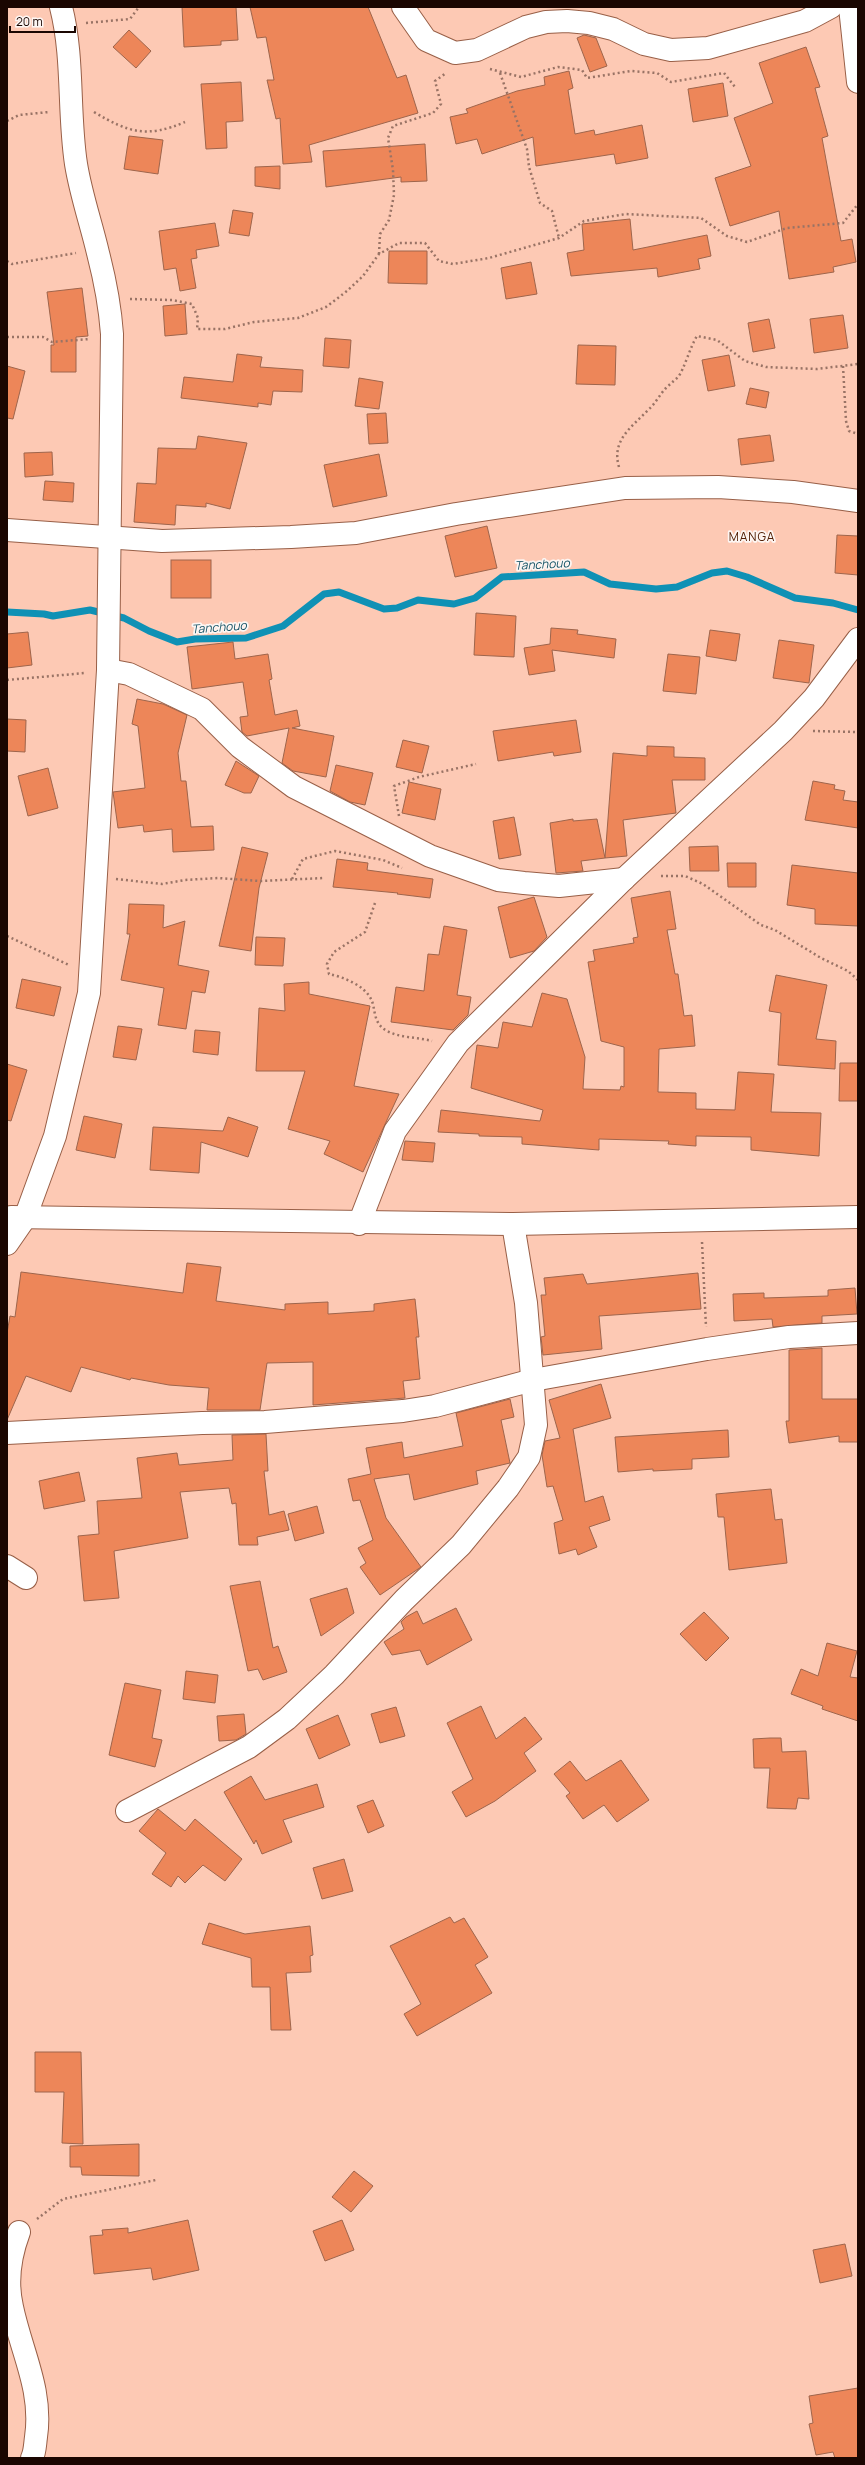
<svg xmlns="http://www.w3.org/2000/svg" width="865" height="2465" font-family="Manrope,sans-serif">
<style>
.lines{fill:none;stroke-linecap:round;stroke-linejoin:round}
.stream{stroke:#0f91b5;stroke-width:7}
.building{fill:#ed8659;stroke:#9e654c}
.street-casing{stroke:#985f47;stroke-width:24}
.secondary-casing{stroke:#985f47;stroke-width:24}
.path{stroke:#997365;stroke-width:2.5;stroke-dasharray:2 3;stroke-linecap:butt}
.street{stroke:#fff;stroke-width:22}
.secondary{stroke:#fff;stroke-width:22}
.labels{text-anchor:middle;dominant-baseline:central;stroke-width:3.5;stroke-linejoin:round;paint-order:stroke}
.neighbourhood-label{font-size:12px;letter-spacing:1px;fill:#532007;stroke:#fdf6f3}
.water-label{font-size:12px;font-style:italic;fill:#165366;stroke:#fdf6f3}
</style>
<rect width="100%" height="100%" fill="#fdc9b4"/>
<g class="lines">
<!-- stream -->
<path class="stream" d="M 7,612 L 44,614 L 53,616 L 90,610 L 124,618 L 149,631 L 177,642 L 195,639 L 246,638 L 283,626 L 324,594 L 339,592 L 384,609 L 397,608 L 418,600 L 454,604 L 475,598 L 502,577 L 584,572 L 610,584 L 656,589 L 677,587 L 712,573 L 727,571 L 747,577 L 795,598 L 833,603 L 858,610"/>
</g>
<!-- building -->
<g class="building">
<path d="M 182,7 L 236,7 L 238,40 L 221,41 L 221,45 L 184,47 Z"/>
<path d="M 250,7 L 368,7 L 397,78 L 406,75 L 418,113 L 309,145 L 312,162 L 283,164 L 280,118 L 276,119 L 267,80 L 274,80 L 266,37 L 257,38 Z"/>
<path d="M 129,30 L 151,51 L 136,68 L 113,47 Z"/>
<path d="M 584,35 L 596,38 L 607,66 L 590,72 L 577,38 Z"/>
<path d="M 806,47 L 820,87 L 815,88 L 828,136 L 822,138 L 841,241 L 852,239 L 856,262 L 833,267 L 834,272 L 789,279 L 779,211 L 730,226 L 715,178 L 751,166 L 734,118 L 773,103 L 759,63 Z"/>
<path d="M 569,71 L 573,88 L 568,90 L 575,134 L 594,130 L 595,135 L 642,125 L 648,158 L 616,164 L 614,154 L 536,166 L 533,137 L 482,154 L 477,139 L 456,144 L 450,117 L 468,113 L 466,109 L 517,91 L 545,85 L 544,77 Z"/>
<path d="M 241,82 L 243,121 L 226,122 L 227,148 L 206,149 L 201,84 Z"/>
<path d="M 723,83 L 728,116 L 693,122 L 688,89 Z"/>
<path d="M 129,136 L 163,140 L 158,174 L 124,169 Z"/>
<path d="M 425,144 L 427,181 L 401,182 L 401,177 L 326,187 L 323,151 Z"/>
<path d="M 280,166 L 280,189 L 255,186 L 255,167 Z"/>
<path d="M 233,210 L 253,213 L 249,236 L 229,233 Z"/>
<path d="M 630,219 L 633,250 L 707,235 L 711,256 L 698,259 L 700,269 L 658,277 L 657,268 L 571,276 L 567,253 L 584,250 L 582,224 Z"/>
<path d="M 215,223 L 219,246 L 196,250 L 197,258 L 191,259 L 196,288 L 180,291 L 176,268 L 164,270 L 159,231 Z"/>
<path d="M 389,251 L 427,251 L 427,284 L 388,283 Z"/>
<path d="M 531,262 L 537,294 L 506,299 L 501,268 Z"/>
<path d="M 82,288 L 88,336 L 76,337 L 76,372 L 51,372 L 51,345 L 54,345 L 47,292 Z"/>
<path d="M 185,304 L 187,334 L 165,336 L 163,306 Z"/>
<path d="M 843,315 L 848,348 L 814,353 L 810,319 Z"/>
<path d="M 769,319 L 775,348 L 753,352 L 748,323 Z"/>
<path d="M 325,338 L 351,340 L 349,368 L 323,366 Z"/>
<path d="M 578,345 L 616,346 L 615,385 L 576,384 Z"/>
<path d="M 237,354 L 262,357 L 260,367 L 303,370 L 302,392 L 273,391 L 271,405 L 258,403 L 258,407 L 181,398 L 184,377 L 233,382 Z"/>
<path d="M 729,355 L 735,386 L 708,391 L 702,360 Z"/>
<path d="M 7,366 L 25,371 L 13,419 L 7,418 Z"/>
<path d="M 359,378 L 383,382 L 379,409 L 355,406 Z"/>
<path d="M 750,388 L 769,392 L 766,408 L 746,404 Z"/>
<path d="M 386,413 L 388,443 L 369,444 L 367,414 Z"/>
<path d="M 770,435 L 774,461 L 741,465 L 738,439 Z"/>
<path d="M 198,436 L 247,443 L 230,509 L 206,503 L 206,507 L 176,505 L 175,525 L 134,522 L 137,483 L 156,484 L 158,448 L 196,449 Z"/>
<path d="M 52,452 L 53,475 L 25,477 L 24,453 Z"/>
<path d="M 379,454 L 387,496 L 333,507 L 324,465 Z"/>
<path d="M 45,481 L 74,483 L 73,502 L 43,500 Z"/>
<path d="M 487,526 L 497,568 L 455,577 L 445,536 Z"/>
<path d="M 837,535 L 858,536 L 858,575 L 835,573 Z"/>
<rect x="171" y="560" width="40" height="38"/>
<path d="M 476,613 L 516,616 L 514,657 L 474,655 Z"/>
<path d="M 551,628 L 578,630 L 577,634 L 616,639 L 614,658 L 552,650 L 555,671 L 529,675 L 524,648 L 550,644 Z"/>
<path d="M 710,630 L 740,634 L 736,661 L 706,656 Z"/>
<path d="M 28,632 L 32,665 L 7,668 L 7,634 Z"/>
<path d="M 779,640 L 814,645 L 809,683 L 773,678 Z"/>
<path d="M 233,642 L 235,659 L 268,654 L 272,679 L 269,680 L 275,715 L 297,710 L 300,726 L 292,728 L 334,736 L 326,777 L 293,771 L 282,763 L 289,728 L 247,736 L 242,732 L 240,717 L 248,716 L 243,682 L 192,689 L 187,647 Z"/>
<path d="M 668,654 L 700,657 L 696,694 L 663,691 Z"/>
<path d="M 137,699 L 163,704 L 187,715 L 178,753 L 181,781 L 186,781 L 191,827 L 213,826 L 214,850 L 173,852 L 172,829 L 144,832 L 143,825 L 118,828 L 113,792 L 145,788 L 138,726 L 132,724 Z"/>
<path d="M 7,719 L 26,720 L 25,752 L 7,751 Z"/>
<path d="M 576,720 L 581,752 L 554,756 L 553,752 L 498,761 L 493,731 Z"/>
<path d="M 403,740 L 429,746 L 422,773 L 396,767 Z"/>
<path d="M 647,746 L 674,747 L 674,757 L 705,758 L 705,780 L 672,780 L 676,813 L 623,820 L 627,856 L 605,858 L 613,753 L 647,756 Z"/>
<path d="M 236,761 L 259,776 L 251,793 L 244,793 L 225,785 Z"/>
<path d="M 336,765 L 373,773 L 365,805 L 350,802 L 330,791 Z"/>
<path d="M 48,768 L 58,808 L 28,816 L 18,776 Z"/>
<path d="M 813,781 L 835,785 L 834,789 L 845,791 L 843,800 L 858,802 L 858,828 L 805,820 Z"/>
<path d="M 409,782 L 441,789 L 435,820 L 402,813 Z"/>
<path d="M 514,817 L 521,855 L 499,859 L 493,821 Z"/>
<path d="M 573,819 L 573,821 L 597,819 L 605,858 L 581,861 L 583,871 L 556,873 L 550,823 Z"/>
<path d="M 718,846 L 719,871 L 690,871 L 689,847 Z"/>
<path d="M 242,847 L 268,853 L 259,888 L 251,951 L 219,946 Z"/>
<path d="M 337,859 L 368,863 L 367,870 L 433,879 L 430,898 L 397,894 L 398,893 L 333,887 Z"/>
<path d="M 727,863 L 756,863 L 756,887 L 728,887 Z"/>
<path d="M 792,865 L 858,873 L 858,926 L 815,924 L 815,909 L 787,905 Z"/>
<path d="M 670,891 L 676,929 L 667,930 L 675,974 L 678,974 L 684,1016 L 692,1015 L 695,1046 L 659,1049 L 658,1092 L 696,1093 L 696,1109 L 735,1110 L 738,1072 L 774,1074 L 771,1112 L 821,1113 L 819,1156 L 751,1150 L 751,1137 L 696,1136 L 696,1146 L 668,1144 L 669,1141 L 599,1139 L 599,1150 L 522,1144 L 522,1137 L 479,1136 L 479,1134 L 438,1132 L 441,1110 L 540,1121 L 543,1110 L 471,1088 L 477,1045 L 498,1048 L 503,1022 L 532,1027 L 542,993 L 567,999 L 585,1057 L 583,1089 L 620,1090 L 621,1086 L 624,1087 L 624,1047 L 601,1041 L 588,962 L 595,961 L 593,950 L 634,943 L 633,938 L 638,937 L 631,898 Z"/>
<path d="M 534,897 L 547,937 L 534,951 L 510,958 L 498,907 Z"/>
<path d="M 129,904 L 164,905 L 163,928 L 185,921 L 178,965 L 209,971 L 205,993 L 192,991 L 186,1029 L 158,1025 L 164,988 L 121,980 L 130,934 L 127,934 Z"/>
<path d="M 444,926 L 467,930 L 457,995 L 471,997 L 468,1015 L 453,1030 L 391,1022 L 396,987 L 424,991 L 428,954 L 439,955 Z"/>
<path d="M 256,937 L 285,938 L 283,966 L 255,965 Z"/>
<path d="M 776,975 L 827,985 L 816,1039 L 836,1041 L 835,1069 L 778,1065 L 781,1013 L 769,1011 Z"/>
<path d="M 22,979 L 61,987 L 54,1016 L 16,1008 Z"/>
<path d="M 309,982 L 309,994 L 370,1006 L 354,1086 L 399,1094 L 363,1172 L 324,1154 L 330,1141 L 288,1129 L 305,1071 L 256,1071 L 259,1008 L 285,1011 L 284,984 Z"/>
<path d="M 118,1026 L 142,1029 L 136,1060 L 113,1057 Z"/>
<path d="M 195,1030 L 220,1032 L 218,1055 L 193,1052 Z"/>
<path d="M 840,1063 L 858,1063 L 858,1101 L 839,1101 Z"/>
<path d="M 7,1064 L 27,1070 L 11,1121 L 7,1120 Z"/>
<path d="M 84,1116 L 122,1124 L 115,1158 L 76,1150 Z"/>
<path d="M 228,1117 L 258,1127 L 248,1157 L 201,1142 L 199,1173 L 150,1170 L 153,1127 L 223,1131 Z"/>
<path d="M 405,1141 L 435,1143 L 433,1162 L 402,1160 Z"/>
<path d="M 187,1263 L 221,1267 L 216,1301 L 285,1310 L 285,1304 L 328,1302 L 328,1314 L 374,1311 L 374,1304 L 415,1299 L 419,1337 L 416,1337 L 420,1379 L 403,1381 L 405,1398 L 313,1405 L 313,1362 L 267,1363 L 260,1410 L 207,1410 L 209,1388 L 169,1385 L 131,1378 L 130,1380 L 81,1367 L 71,1392 L 26,1376 L 7,1420 L 7,1333 L 10,1316 L 15,1317 L 21,1272 L 183,1293 Z"/>
<path d="M 698,1273 L 701,1309 L 599,1316 L 602,1349 L 543,1355 L 541,1337 L 545,1336 L 541,1295 L 546,1295 L 544,1278 L 583,1274 L 587,1284 Z"/>
<path d="M 855,1288 L 857,1314 L 822,1316 L 822,1323 L 773,1327 L 772,1319 L 734,1321 L 733,1294 L 764,1293 L 764,1298 L 828,1296 L 828,1290 Z"/>
<path d="M 822,1348 L 822,1399 L 858,1399 L 858,1442 L 839,1442 L 839,1436 L 789,1443 L 786,1421 L 789,1421 L 789,1350 Z"/>
<path d="M 601,1384 L 611,1418 L 573,1429 L 585,1502 L 603,1496 L 610,1520 L 589,1527 L 597,1547 L 578,1555 L 576,1549 L 559,1554 L 554,1523 L 563,1520 L 553,1486 L 547,1487 L 542,1455 L 545,1441 L 560,1438 L 549,1400 Z"/>
<path d="M 510,1399 L 514,1417 L 501,1420 L 510,1463 L 476,1471 L 478,1484 L 414,1500 L 409,1474 L 374,1479 L 386,1518 L 421,1567 L 380,1595 L 360,1567 L 366,1563 L 358,1548 L 373,1540 L 360,1500 L 353,1501 L 348,1479 L 371,1474 L 366,1448 L 402,1442 L 404,1458 L 463,1446 L 456,1413 Z"/>
<path d="M 728,1430 L 729,1457 L 692,1459 L 692,1469 L 653,1471 L 653,1469 L 618,1472 L 615,1437 Z"/>
<path d="M 266,1434 L 268,1471 L 264,1471 L 269,1515 L 284,1511 L 289,1530 L 257,1537 L 258,1545 L 239,1545 L 236,1503 L 232,1504 L 229,1488 L 180,1492 L 188,1538 L 114,1551 L 119,1598 L 84,1601 L 78,1536 L 99,1534 L 97,1501 L 142,1498 L 137,1458 L 177,1453 L 179,1465 L 233,1460 L 232,1435 Z"/>
<path d="M 79,1472 L 85,1501 L 44,1509 L 39,1481 Z"/>
<path d="M 771,1489 L 775,1520 L 782,1519 L 787,1563 L 729,1570 L 724,1517 L 718,1517 L 716,1494 Z"/>
<path d="M 317,1506 L 324,1533 L 295,1541 L 288,1514 Z"/>
<path d="M 260,1581 L 273,1648 L 278,1646 L 287,1672 L 263,1680 L 258,1669 L 248,1671 L 230,1586 Z"/>
<path d="M 347,1588 L 354,1613 L 321,1636 L 310,1599 Z"/>
<path d="M 456,1608 L 472,1640 L 427,1665 L 420,1650 L 392,1655 L 384,1642 L 404,1629 L 401,1622 L 406,1617 L 417,1611 L 423,1624 Z"/>
<path d="M 704,1612 L 729,1638 L 706,1661 L 680,1634 Z"/>
<path d="M 827,1643 L 857,1651 L 850,1677 L 858,1678 L 858,1721 L 822,1709 L 823,1706 L 791,1694 L 801,1669 L 818,1676 Z"/>
<path d="M 186,1671 L 218,1675 L 215,1703 L 183,1699 Z"/>
<path d="M 125,1683 L 161,1690 L 152,1738 L 162,1740 L 155,1767 L 109,1755 Z"/>
<path d="M 481,1706 L 496,1739 L 525,1717 L 542,1739 L 524,1753 L 536,1771 L 495,1801 L 466,1817 L 452,1792 L 473,1779 L 447,1723 Z"/>
<path d="M 396,1707 L 405,1736 L 380,1743 L 371,1714 Z"/>
<path d="M 244,1714 L 246,1734 L 236,1740 L 219,1741 L 217,1716 Z"/>
<path d="M 338,1715 L 350,1745 L 319,1759 L 306,1729 Z"/>
<path d="M 770,1738 L 781,1738 L 782,1752 L 806,1751 L 809,1799 L 798,1798 L 796,1809 L 767,1808 L 770,1768 L 754,1768 L 753,1739 Z"/>
<path d="M 621,1760 L 649,1800 L 617,1822 L 604,1805 L 583,1819 L 566,1796 L 570,1793 L 554,1774 L 570,1761 L 586,1781 Z"/>
<path d="M 251,1776 L 265,1800 L 317,1784 L 324,1807 L 283,1820 L 292,1842 L 262,1854 L 256,1840 L 254,1844 L 224,1792 Z"/>
<path d="M 373,1800 L 384,1826 L 368,1833 L 357,1806 Z"/>
<path d="M 158,1809 L 185,1831 L 195,1819 L 242,1859 L 225,1881 L 203,1865 L 185,1883 L 178,1876 L 171,1887 L 152,1874 L 166,1853 L 139,1831 Z"/>
<path d="M 344,1859 L 353,1891 L 322,1899 L 313,1868 Z"/>
<path d="M 450,1917 L 454,1923 L 464,1918 L 488,1957 L 475,1965 L 492,1993 L 417,2036 L 404,2014 L 421,2004 L 390,1946 Z"/>
<path d="M 209,1923 L 245,1934 L 310,1926 L 313,1955 L 310,1956 L 311,1972 L 286,1973 L 291,2030 L 271,2030 L 270,1987 L 252,1987 L 251,1958 L 202,1944 Z"/>
<path d="M 35,2052 L 81,2052 L 83,2144 L 62,2143 L 64,2092 L 35,2092 Z"/>
<path d="M 139,2144 L 139,2176 L 82,2175 L 81,2167 L 70,2167 L 70,2146 Z"/>
<path d="M 354,2171 L 373,2186 L 351,2212 L 332,2197 Z"/>
<path d="M 188,2220 L 199,2270 L 153,2280 L 151,2268 L 94,2274 L 90,2236 L 103,2235 L 102,2230 L 128,2228 L 128,2233 Z"/>
<path d="M 342,2220 L 354,2250 L 325,2261 L 313,2231 Z"/>
<path d="M 845,2244 L 852,2276 L 820,2283 L 813,2250 Z"/>
<path d="M 858,2388 L 858,2458 L 835,2458 L 833,2452 L 816,2455 L 809,2424 L 813,2423 L 809,2396 Z"/>
</g>
<g class="lines">
<!-- street casing -->
<g class="street-casing">
<g id="street">
<path d="M 403,7 L 426,40 L 455,53 L 477,50 L 526,27 L 546,22 L 567,21 L 589,23 L 613,29 L 644,44 L 671,50 L 708,48 L 805,21 L 831,7"/>
<path d="M 850,7 L 858,82"/>
<path d="M 7,530 L 162,541 L 291,537 L 356,533 L 456,514 L 625,488 L 718,487 L 793,492 L 858,501"/>
<path d="M 108,670 L 129,674 L 202,709 L 240,747 L 294,787 L 430,856 L 498,880 L 524,883 L 559,886 L 624,879"/>
<path d="M 359,1224 L 395,1131 L 458,1043 L 624,879 L 783,731 L 814,698 L 858,639"/>
<path d="M 7,1433 L 202,1423 L 265,1422 L 403,1411 L 435,1406 L 533,1380 L 707,1349 L 789,1337 L 858,1333"/>
<path d="M 7,1566 L 26,1578"/>
<path d="M 127,1811 L 249,1747 L 287,1719 L 334,1675 L 404,1600 L 461,1545 L 508,1488 L 529,1457 L 536,1425 L 526,1303 L 513,1224"/>
<path d="M 19,2232 C 10,2256 6,2281 12,2307 C 21,2351 43,2390 36,2437 C 35,2444 35,2452 32,2458"/>
</g>
</g>
<!-- secondary casing -->
<g class="secondary-casing">
<g id="secondary">
<path d="M 11,1217 L 513,1224 L 858,1217"/>
<path d="M 7,1244 L 25,1218 L 55,1136 L 89,993 L 108,670 L 112,334 C 110,306 105,280 98,253 C 91,223 81,195 76,164 C 68,112 74,58 61,7"/>
</g>
</g>
<!-- path -->
<g class="path">
<path d="M 86,23 L 130,19 L 139,7"/>
<path d="M 490,69 L 521,77 L 558,67 L 582,70 L 587,78 L 631,71 L 657,73 L 671,82 L 724,73 L 735,87"/>
<path d="M 500,73 L 527,149 L 529,167 L 540,203 L 552,211 L 559,238"/>
<path d="M 94,112 C 129,133 147,138 185,122"/>
<path d="M 7,121 L 19,115 L 49,112"/>
<path d="M 379,254 L 380,234 L 389,220 L 394,195 L 393,170 L 388,138 L 393,126 L 433,113 L 441,104 L 435,81 L 446,73"/>
<path d="M 7,261 L 12,264 L 76,253"/>
<path d="M 130,299 L 172,300 L 192,304 L 198,318 L 197,329 L 225,329 L 254,322 L 298,318 L 326,307 L 347,291 L 363,276 L 379,254 L 399,243 L 425,243 L 439,261 L 453,264 L 489,258 L 559,238 L 584,221 L 626,214 L 701,218 L 727,236 L 747,242 L 787,228 L 843,223 L 858,204"/>
<path d="M 7,337 L 43,337 L 52,342 L 90,339"/>
<path d="M 843,366 L 846,421 L 849,431 L 858,434"/>
<path d="M 619,467 C 611,440 632,427 649,409 C 656,403 660,394 666,388 C 670,384 674,381 678,377 C 684,370 690,347 697,336 L 717,340 L 745,361 L 766,367 L 817,369 L 858,364"/>
<path d="M 7,680 L 85,673"/>
<path d="M 813,731 L 858,732"/>
<path d="M 399,816 L 394,786 L 419,777 L 476,764"/>
<path d="M 661,876 L 685,876 L 703,884 L 761,925 L 775,930 L 821,958 L 848,971 L 858,980"/>
<path d="M 116,879 L 162,884 L 185,880 L 218,878 L 260,881 L 324,878"/>
<path d="M 292,879 L 303,859 L 335,851 L 383,860 L 402,868"/>
<path d="M 375,903 L 365,932 L 334,952 L 327,964 L 329,974 C 343,977 364,985 371,999 C 376,1008 372,1023 387,1031 C 400,1038 417,1037 432,1041"/>
<path d="M 7,936 L 69,965"/>
<path d="M 702,1242 L 706,1327"/>
<path d="M 37,2219 L 63,2199 L 156,2180"/>
</g>
<!-- street -->
<use href="#street" class="street"/>
<!-- secondary -->
<use href="#secondary" class="secondary"/>
</g>
<g class="labels">
<!-- neighbourhood labels -->
<g class="neighbourhood-label">
<text x="752" y="536">MANGA</text>
</g>
<!-- water labels -->
<g class="water-label">
<text transform="translate(542 564) rotate(-3)">Tanchouo</text>
<text transform="translate(219 627) rotate(-4)">Tanchouo</text>
</g>
</g>
<!-- border -->
<rect width="865" height="2465" fill="none" stroke="#1a0601" stroke-width="16"/>
<!-- scale -->
<path d="M10 26v6h65v-6" fill="none" stroke="#1a0601" stroke-width="2"/>
<text x="16" y="26" font-size="12" fill="#1a0601" stroke="#fdf6f3" stroke-width="3" paint-order="stroke">20 m</text>
</svg>
